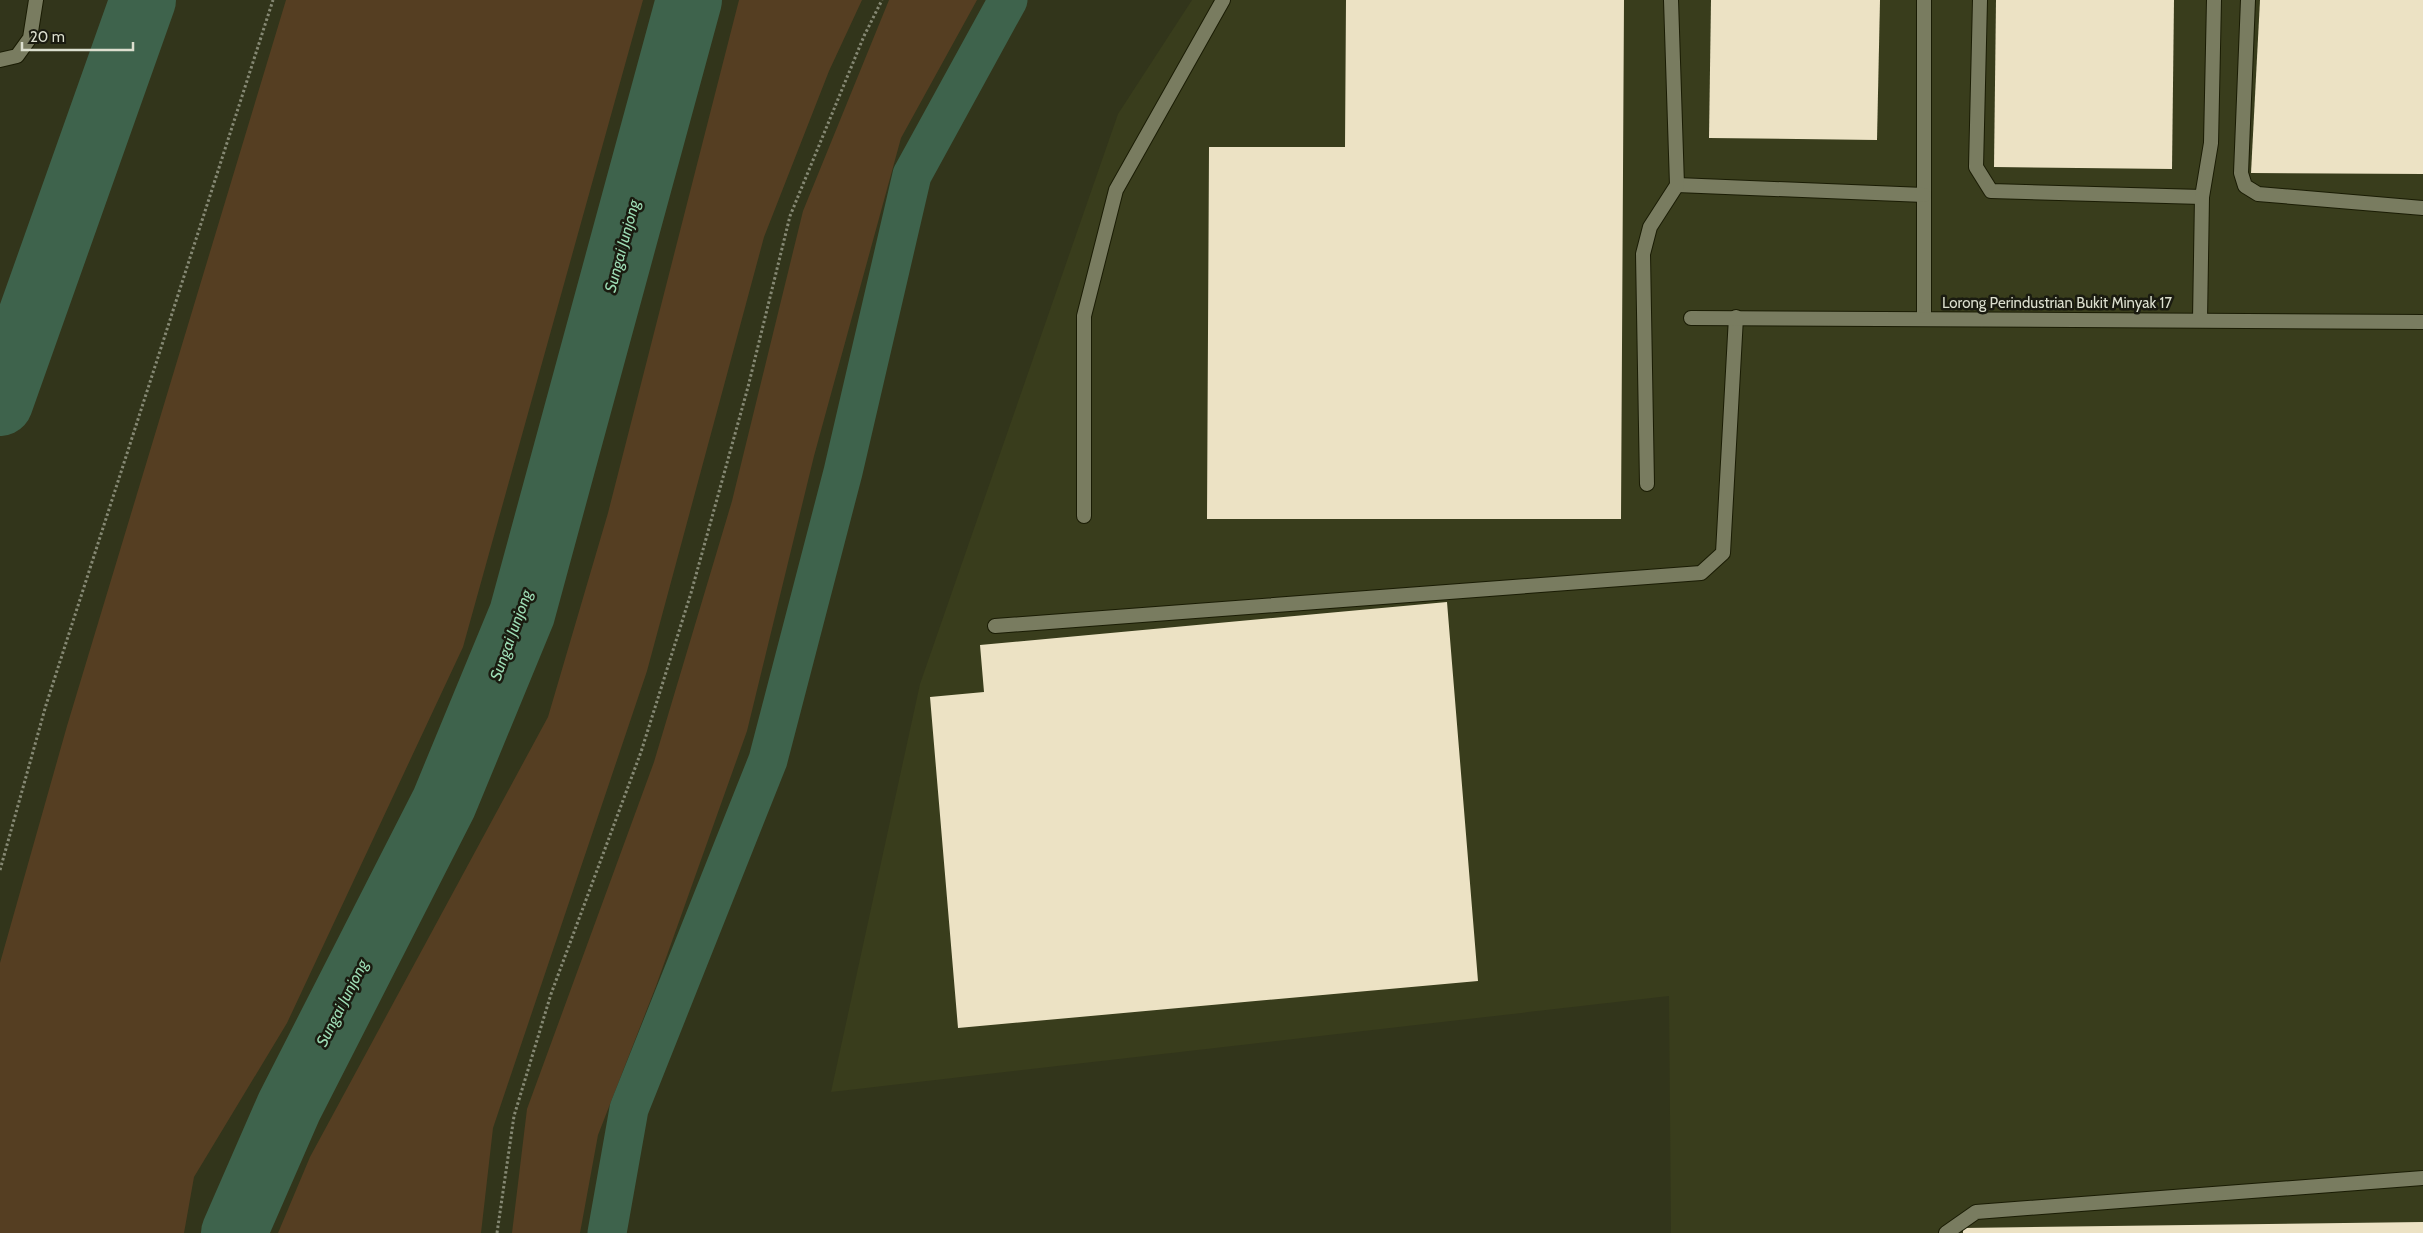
<svg xmlns="http://www.w3.org/2000/svg" width="2423" height="1233" font-family="Cabin,sans-serif">
<style>
.built{fill:#393d1c}
.green{fill:#553e22}
.lines{fill:none;stroke-linecap:round;stroke-linejoin:round}
.canal{stroke:#3e634c;stroke-width:39}
.river{stroke:#3e634c;stroke-width:66}
.building{fill:#ece2c4}
.service-casing{stroke:#1a1c04;stroke-width:16}
.minor-casing{stroke:#1a1c04;stroke-width:16}
.path{stroke:#868974;stroke-width:3;stroke-dasharray:2.5 2.5;stroke-linecap:butt}
.service{stroke:#797c60;stroke-width:14}
.minor{stroke:#797c60;stroke-width:14}
.labels{text-anchor:middle;dominant-baseline:central;stroke-width:5;stroke-linejoin:round;paint-order:stroke}
.street-label{font-size:15px;fill:#dcdfcf;stroke:#1a1b10}
.water-label{font-size:16px;font-style:italic;fill:#9dddb5;stroke:#1a1b10}
</style>
<rect width="100%" height="100%" fill="#32351b"/>
<!-- built -->
<path class="built" d="M 1192,0 L 2423,0 L 2423,1233 L 1671,1233 L 1669,996 L 831,1092 L 920,684 L 1118,114 Z"/>
<!-- green -->
<g class="green">
<path d="M 286,0 L 643,0 L 463,647 L 287,1023 L 194,1177 L 184,1233 L 0,1233 L 0,963 L 67,726 Z"/>
<path d="M 739,0 L 862,0 L 829,71 L 764,237 L 647,671 L 493,1128 L 481,1233 L 278,1233 L 310,1157 L 548,717 L 608,513 Z"/>
<path d="M 889,0 L 977,0 L 901,138 L 814,456 L 747,731 L 656,986 L 598,1135 L 580,1233 L 512,1233 L 527,1109 L 654,762 L 732,501 L 803,211 Z"/>
</g>
<g class="lines">
<!-- canal -->
<path class="canal" d="M 607,1233 L 629,1109 L 768,760 L 843,472 L 912,175 L 1008,0"/>
<!-- river -->
<g class="river">
<path d="M 0,403 L 143,0"/>
<path d="M 234,1233 L 289,1107 L 444,803 L 522,614 L 689,0"/>
</g>
</g>
<!-- building -->
<g class="building">
<path d="M 1346,0 L 1624,0 L 1621,519 L 1207,519 L 1209,147 L 1345,147 Z"/>
<path d="M 1711,0 L 1880,0 L 1877,140 L 1709,138 Z"/>
<path d="M 1996,0 L 2174,0 L 2172,169 L 1994,167 Z"/>
<path d="M 2260,0 L 2423,0 L 2423,174 L 2251,173 Z"/>
<path d="M 1447,602 L 1478,981 L 958,1028 L 930,697 L 984,692 L 980,645 Z"/>
<path d="M 2423,1222 L 2423,1233 L 1963,1233 L 1963,1228 Z"/>
</g>
<g class="lines">
<!-- service casing -->
<g class="service-casing">
<g id="service">
<path d="M 1924,0 L 1924,319"/>
<path d="M 1980,0 L 1976,167 L 1991,191 L 2202,197"/>
<path d="M 2248,0 L 2241,173 L 2245,186 L 2258,194 L 2423,208"/>
<path d="M 0,60 L 17,56 L 30,38 L 36,0"/>
<path d="M 1677,185 L 1924,195"/>
<path d="M 2200,320 L 2202,197 L 2211,143 L 2214,0"/>
<path d="M 1647,484 L 1643,254 L 1650,227 L 1677,185 L 1671,0"/>
<path d="M 1084,516 L 1084,316 L 1116,190 L 1223,0"/>
<path d="M 995,626 L 1701,573 L 1723,553 L 1736,317"/>
<path d="M 1946,1233 L 1976,1212 L 2423,1178"/>
</g>
</g>
<!-- minor casing -->
<g class="minor-casing">
<path id="minor" d="M 1691,318 L 2423,322"/>
</g>
<!-- path -->
<g class="path">
<path d="M 0,870 L 46,705 L 273,0"/>
<path d="M 497,1233 L 514,1116 L 551,994 L 641,752 L 691,593 L 748,387 L 790,216 L 864,36 L 882,0"/>
</g>
<!-- service -->
<use href="#service" class="service"/>
<!-- minor -->
<use href="#minor" class="minor"/>
</g>
<g class="labels">
<!-- street labels -->
<g class="street-label">
<text x="2057" y="303">Lorong Perindustrian Bukit Minyak 17</text>
</g>
<!-- water labels -->
<g class="water-label">
<text transform="translate(622 246) rotate(-75)">Sungai Junjong</text>
<text transform="translate(511 635) rotate(-70)">Sungai Junjong</text>
<text transform="translate(342 1003) rotate(-63)">Sungai Junjong</text>
</g>
</g>
<!-- scale -->
<path d="M22 42v8h111v-8" fill="none" stroke="#dcdfcf" stroke-width="2.5"/>
<text x="30" y="42" font-size="15" fill="#dcdfcf" stroke="#1a1b10" stroke-width="4" paint-order="stroke">20 m</text>
</svg>
